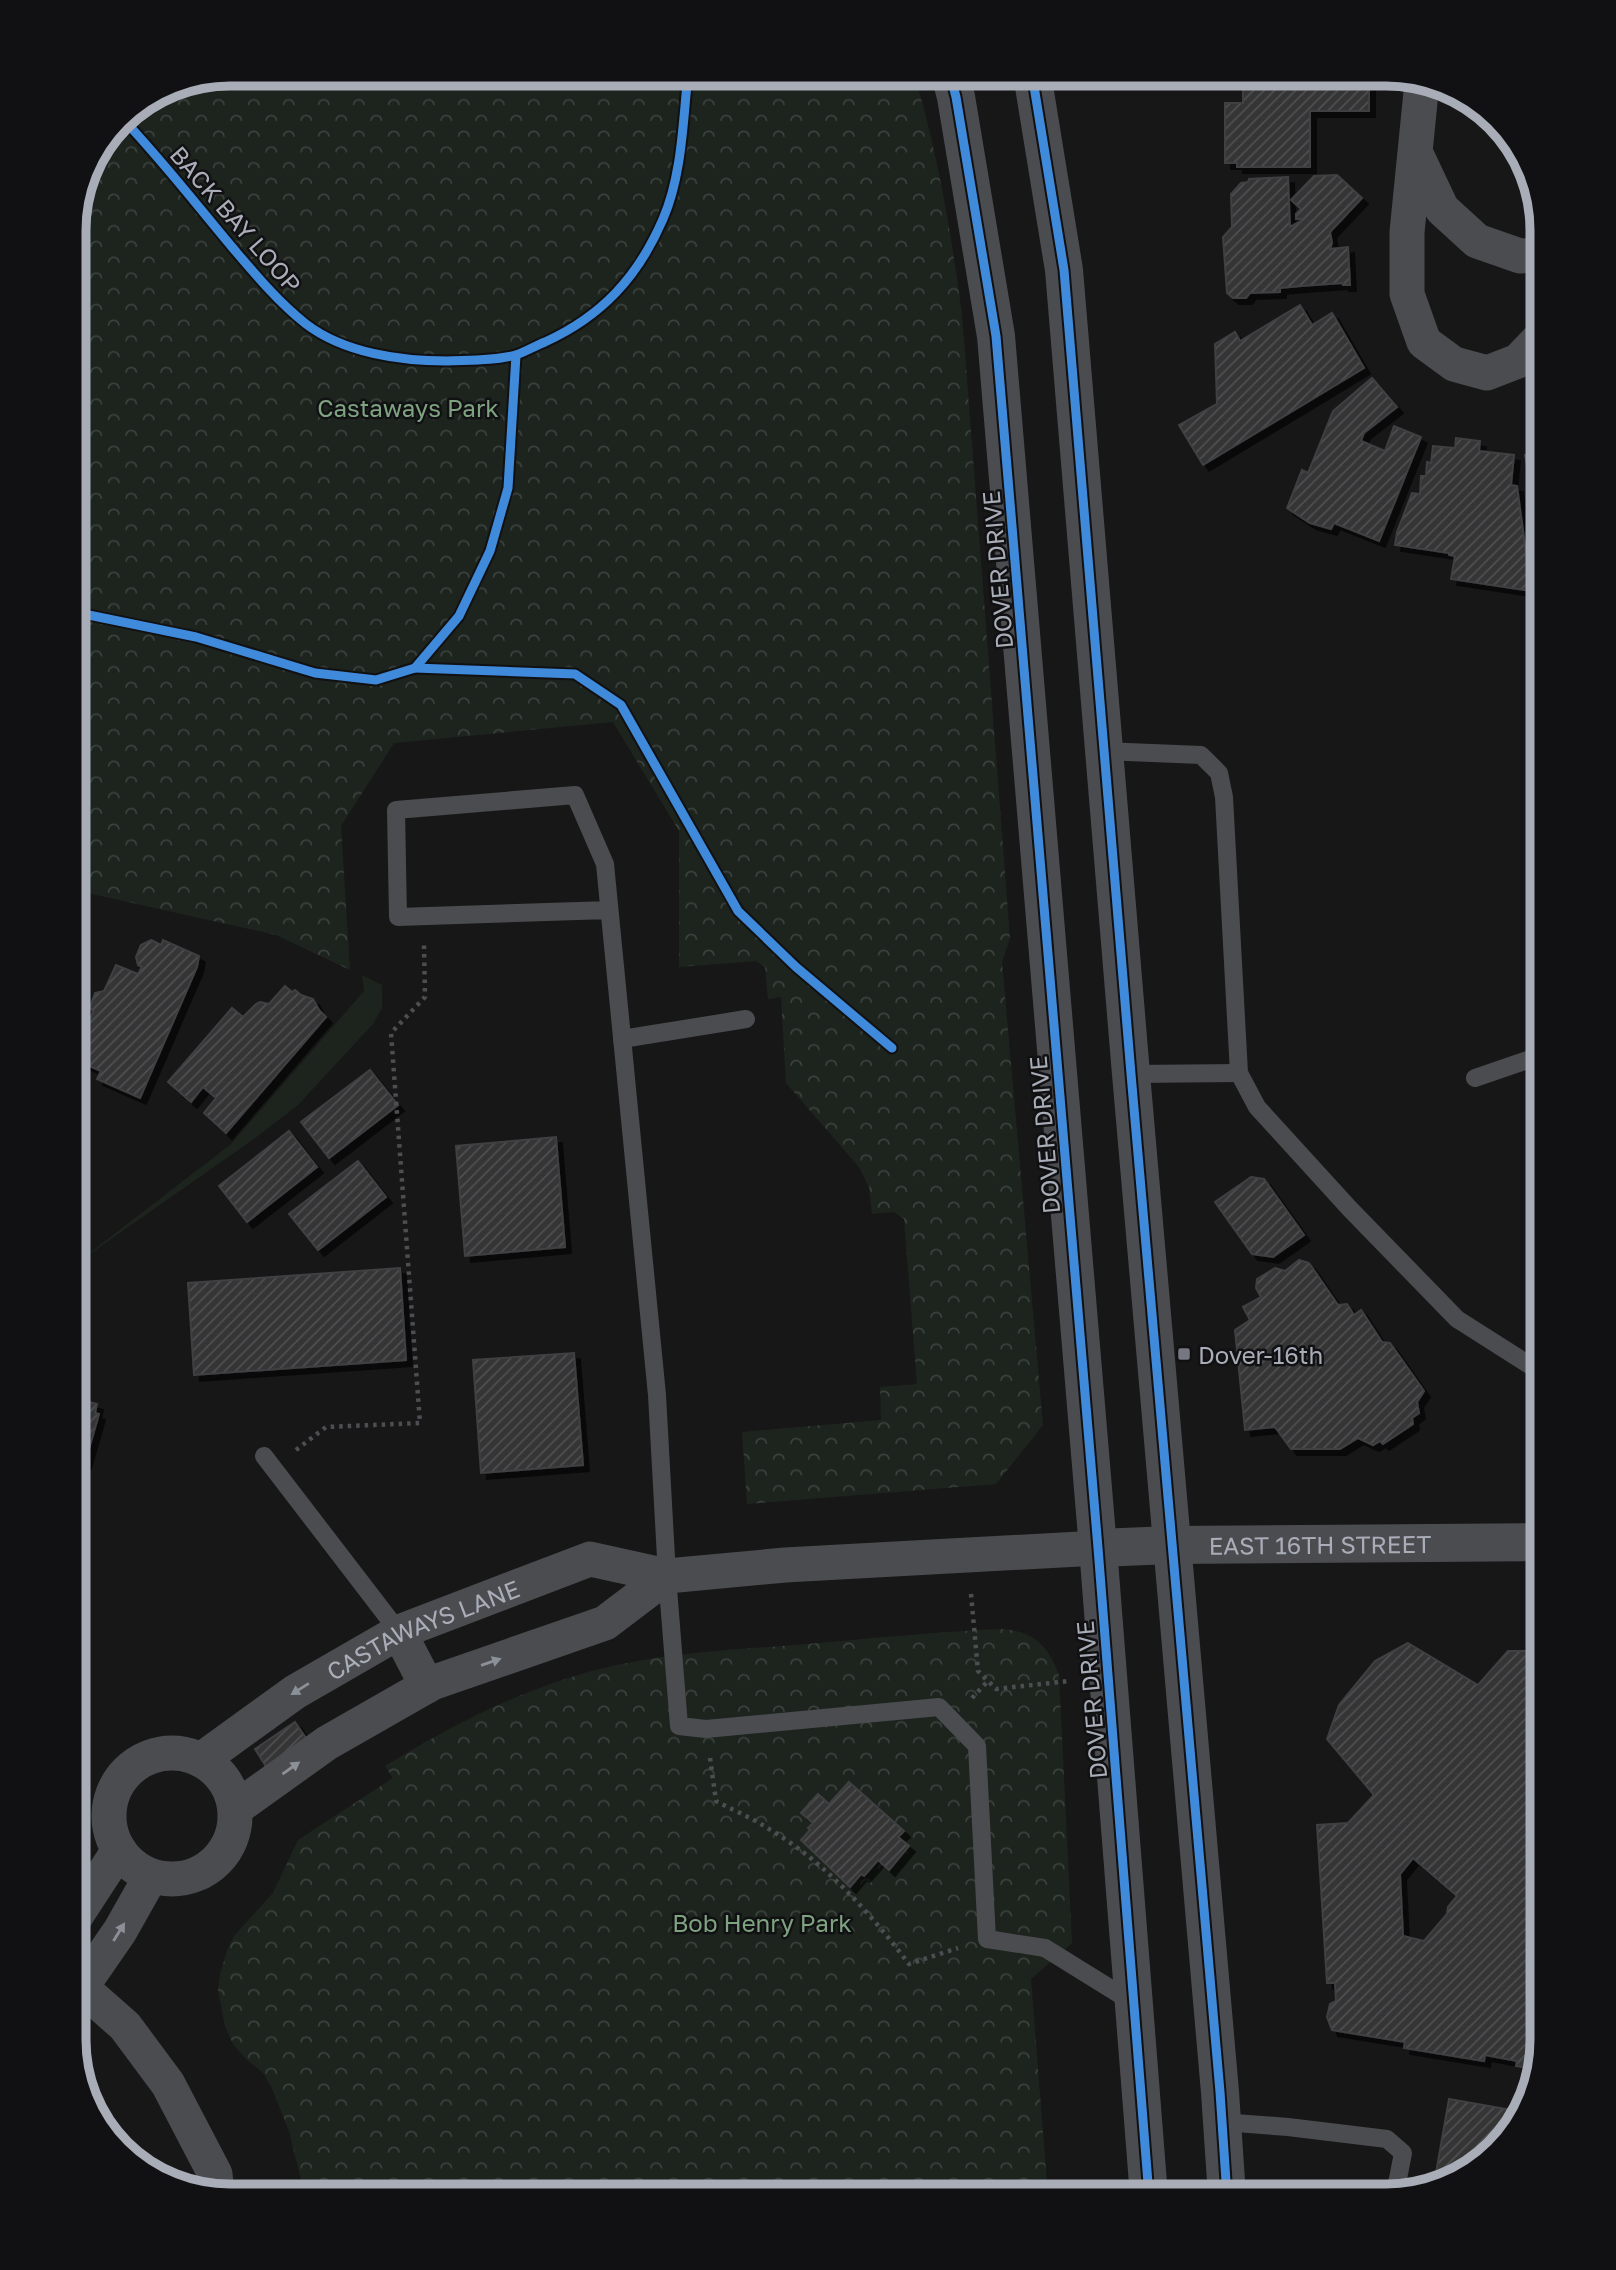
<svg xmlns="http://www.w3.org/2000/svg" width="1616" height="2270" font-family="'Golos Text',sans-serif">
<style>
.grass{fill:#1d241e}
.park{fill:url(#park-crowns)}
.building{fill:url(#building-hatch);stroke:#3f4043;stroke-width:2;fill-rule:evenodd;filter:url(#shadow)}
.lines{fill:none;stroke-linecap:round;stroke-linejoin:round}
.path{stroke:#4d4e52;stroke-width:4.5;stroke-dasharray:3.5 5;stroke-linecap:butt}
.service{stroke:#4b4c50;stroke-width:18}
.minor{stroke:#4b4c50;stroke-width:35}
.tertiary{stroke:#4b4c50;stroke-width:38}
.cycleway-casing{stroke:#111113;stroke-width:13}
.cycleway{stroke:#408adc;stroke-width:9}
.oneway{fill:#8c9099}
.poi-dot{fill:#757880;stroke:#111113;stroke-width:2.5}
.labels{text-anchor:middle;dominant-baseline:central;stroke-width:5;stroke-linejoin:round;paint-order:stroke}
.street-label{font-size:24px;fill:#a8adb8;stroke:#111113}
.park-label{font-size:24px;fill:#7fa381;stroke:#111113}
.poi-label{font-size:24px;fill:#a8adb8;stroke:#111113;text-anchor:start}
.rim{fill:none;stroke:#a8adb8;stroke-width:9}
</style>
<defs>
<pattern id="park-crowns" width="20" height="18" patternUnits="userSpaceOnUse" patternTransform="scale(1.75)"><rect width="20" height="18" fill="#1d241e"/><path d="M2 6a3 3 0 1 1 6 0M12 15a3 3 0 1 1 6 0" fill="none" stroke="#3b413d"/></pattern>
<pattern id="building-hatch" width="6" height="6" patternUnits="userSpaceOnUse" patternTransform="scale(1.75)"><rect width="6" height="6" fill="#353536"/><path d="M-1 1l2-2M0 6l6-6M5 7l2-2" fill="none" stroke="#4f5051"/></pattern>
<filter id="shadow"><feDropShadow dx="6" dy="6" stdDeviation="0" flood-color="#0009"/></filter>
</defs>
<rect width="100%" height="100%" fill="#171717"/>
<!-- grass -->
<path class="grass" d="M 362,975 L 382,985 L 382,1008 L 373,1024 L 298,1105 L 254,1139 L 74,1265 L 231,1144 L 364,991 Z"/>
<!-- park -->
<g class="park">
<path d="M 230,74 L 914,74 C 938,154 951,232 962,315 L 1010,938 L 1002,962 L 1043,1425 L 996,1484 L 747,1504 L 742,1432 L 881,1420 L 880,1387 L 917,1384 L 904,1219 L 894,1212 L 872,1214 L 869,1187 L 859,1167 L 786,1083 L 781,997 L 768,999 L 765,967 L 756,961 L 679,967 L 679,831 L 613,722 L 394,743 L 341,826 L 350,970 L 276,935 L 74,890 L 74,220 L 90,161 L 127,113 L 171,85 Z"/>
<path d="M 1002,1629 C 1034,1632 1048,1645 1059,1675 L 1072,1943 L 1031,1979 L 1048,2196 L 305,2196 L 289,2131 L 271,2086 L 263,2073 L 245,2058 L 233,2044 L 225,2026 L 218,1990 L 220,1974 L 227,1951 L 234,1936 L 273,1893 L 298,1840 L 393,1778 L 385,1766 C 452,1725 520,1690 596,1670 C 662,1653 729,1650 796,1645 C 864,1639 933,1632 1002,1629 Z"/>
</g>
<!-- building -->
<g class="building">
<path d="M 1243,74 L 1369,74 L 1369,111 L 1310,111 L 1310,167 L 1237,167 L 1237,163 L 1225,163 L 1225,103 L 1243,103 Z"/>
<path d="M 1337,175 L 1362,198 L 1330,232 L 1332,243 L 1330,249 L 1348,247 L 1350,285 L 1343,285 L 1343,283 L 1301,286 L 1280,288 L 1280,292 L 1250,293 L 1246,298 L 1233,298 L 1227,293 L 1223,237 L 1232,227 L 1231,194 L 1241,183 L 1248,182 L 1249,179 L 1288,177 L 1290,227 L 1301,221 L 1301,219 L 1296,219 L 1296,214 L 1301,209 L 1291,200 L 1314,176 Z"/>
<path d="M 1300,305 L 1312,325 L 1332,313 L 1364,368 L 1203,465 L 1179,425 L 1217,404 L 1215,344 L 1235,332 L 1240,341 Z"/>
<path d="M 1372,378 L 1397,407 L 1364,433 L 1361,441 L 1385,451 L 1394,426 L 1421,437 L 1379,541 L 1334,523 L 1331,529 L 1310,523 L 1287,508 L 1302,470 L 1308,473 L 1333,411 Z"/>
<path d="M 1456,438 L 1480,441 L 1479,451 L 1514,455 L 1511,485 L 1517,486 L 1531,591 L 1451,579 L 1455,556 L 1449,555 L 1449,553 L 1395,545 L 1397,532 L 1412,493 L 1420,494 L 1421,476 L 1426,476 L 1427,462 L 1431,463 L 1433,446 L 1455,448 Z"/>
<path d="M 1542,451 L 1542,539 L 1541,539 L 1525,455 Z"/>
<path d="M 74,912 L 78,913 L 75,927 L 80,928 L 78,936 L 81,936 L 74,964 Z"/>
<path d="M 151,940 L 161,945 L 163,940 L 199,956 L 197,967 L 140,1098 L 97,1079 L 101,1071 L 74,1059 L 74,1056 L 93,1012 L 90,1007 L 95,993 L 104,991 L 116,965 L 138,974 L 142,967 L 138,965 L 136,957 L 141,945 Z"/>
<path d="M 285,986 L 292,992 L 295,990 L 301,995 L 313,999 L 319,1010 L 326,1017 L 226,1133 L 204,1113 L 216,1098 L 203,1087 L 191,1102 L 168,1082 L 232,1008 L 243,1017 L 256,1004 L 260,1002 L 269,1004 Z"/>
<path d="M 370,1070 L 398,1105 L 329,1158 L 301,1122 Z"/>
<path d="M 289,1131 L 317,1167 L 247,1222 L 219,1186 Z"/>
<path d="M 556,1137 L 565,1247 L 465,1256 L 456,1146 Z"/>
<path d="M 358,1161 L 386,1197 L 318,1250 L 289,1214 Z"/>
<path d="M 1251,1177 L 1264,1179 L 1304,1235 L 1273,1257 L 1252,1254 L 1215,1202 Z"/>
<path d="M 1299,1260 L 1309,1263 L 1338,1305 L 1347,1304 L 1354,1315 L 1361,1310 L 1382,1342 L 1390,1343 L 1424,1391 L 1417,1402 L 1419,1413 L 1412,1418 L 1413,1424 L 1383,1444 L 1380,1441 L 1373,1445 L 1358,1438 L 1340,1449 L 1291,1449 L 1275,1427 L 1245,1430 L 1235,1330 L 1250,1320 L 1243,1307 L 1261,1297 L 1256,1288 L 1257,1279 L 1275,1268 L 1285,1271 Z"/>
<path d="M 400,1268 L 406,1360 L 194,1375 L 188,1283 Z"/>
<path d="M 574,1353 L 583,1465 L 481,1473 L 473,1360 Z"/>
<path d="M 74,1398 L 97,1404 L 95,1413 L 99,1414 L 85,1463 L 74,1460 Z"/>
<path d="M 1408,1643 L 1478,1685 L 1508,1651 L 1535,1651 L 1535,1671 L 1542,1677 L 1542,1927 L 1534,1977 L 1542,1979 L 1542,2040 L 1535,2069 L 1516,2066 L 1517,2061 L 1485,2055 L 1484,2061 L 1404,2048 L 1405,2042 L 1332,2030 L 1327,2017 L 1330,2004 L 1336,2001 L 1335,1983 L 1327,1983 L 1317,1825 L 1348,1823 L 1374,1795 L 1327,1739 L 1339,1705 L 1375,1661 ZM 1413,1858 L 1457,1896 L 1448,1907 L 1447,1914 L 1424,1941 L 1403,1936 L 1400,1874 Z"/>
<path d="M 295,1722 L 308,1741 L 267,1768 L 255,1749 Z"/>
<path d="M 849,1782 L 904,1831 L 898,1837 L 909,1846 L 889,1870 L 878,1860 L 864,1876 L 861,1874 L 850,1887 L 801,1840 L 810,1830 L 808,1828 L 813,1823 L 801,1813 L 818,1794 L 829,1804 Z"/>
<path d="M 1449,2099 L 1523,2112 L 1521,2118 L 1464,2175 L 1458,2177 L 1436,2173 Z"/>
</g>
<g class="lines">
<!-- path -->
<g class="path">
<path d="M 296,1450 L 326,1427 L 420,1423 L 391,1033 L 425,997 L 424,945"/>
<path d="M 971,1594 L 978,1671 L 996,1689 L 1069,1681"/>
<path d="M 972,1698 L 988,1681"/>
<path d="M 710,1758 L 716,1801 C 733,1810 752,1818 769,1829 C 825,1862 870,1913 909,1964 L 958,1948"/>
</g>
<!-- service -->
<g class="service">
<path d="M 1103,751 L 1201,755 L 1219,773 L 1224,797 L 1239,1073 L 1257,1107 L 1350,1209 L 1457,1319 L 1542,1373"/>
<path d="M 609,910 L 398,917 L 396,810 L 575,795 L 605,864 L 657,1395 L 667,1576 L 679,1726 L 706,1729 L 939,1707 L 977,1746 L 987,1939 L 1045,1948 L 1132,2002"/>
<path d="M 622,1039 L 746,1019"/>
<path d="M 1131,1074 L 1239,1073"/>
<path d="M 1475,1078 L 1542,1055"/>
<path d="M 264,1456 L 399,1632"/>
<path d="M 1222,2122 L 1288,2127 L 1387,2139 L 1403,2153 L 1395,2194"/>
</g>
<!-- minor -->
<g class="minor">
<path d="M 1422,82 L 1407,232 L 1407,294 L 1424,342 L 1454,364 L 1487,373 L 1518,361 L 1542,336"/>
<path d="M 1416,154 L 1442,209 L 1477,241 L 1520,256 L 1542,255"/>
<path d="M 399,1632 L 427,1686"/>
<circle cx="172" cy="1816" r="63"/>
<path id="s1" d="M 201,1760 L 295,1692 L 399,1632 L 590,1559 L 667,1576 L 785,1565 L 1098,1548"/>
<path d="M 236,1808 L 327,1743 L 432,1683 L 605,1623 L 667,1576"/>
<path d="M 74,1919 L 119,1850"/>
<path d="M 74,1981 L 125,2026 L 168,2084 L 215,2174 L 217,2195"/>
<path d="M 82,1986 L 120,1931 L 151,1876"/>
</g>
<!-- tertiary -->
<g class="tertiary">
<path d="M 950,74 L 956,97 L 996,336 L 1098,1548 L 1149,2196"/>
<path d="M 1032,74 L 1064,270 L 1131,1074 L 1220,2092 L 1227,2196"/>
<path id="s2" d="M 1098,1548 L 1171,1545 L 1542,1542"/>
</g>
<!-- cycleway casing -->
<g class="cycleway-casing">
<g id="cycleway">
<path d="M 950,74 L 956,97 L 996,336 L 1098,1548 L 1149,2196"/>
<path d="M 1032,74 L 1064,270 L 1131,1074 L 1220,2092 L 1227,2196"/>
<path d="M 122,118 C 161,159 196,204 232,247 C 255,274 278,302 306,324 C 344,353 400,361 447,361 C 469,360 494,361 516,355 C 525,352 535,346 545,342 C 602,316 638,277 663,219 C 682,176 683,120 688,74"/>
<path d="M 74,612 L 196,637 L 315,673 L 376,680 L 415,668 L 459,616 L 490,551 L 508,488 L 516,355"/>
<path d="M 415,668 L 575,674 L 621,705 L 738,911 L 796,967 L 892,1048"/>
</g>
</g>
<!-- cycleway -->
<use href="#cycleway" class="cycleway"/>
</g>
<!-- one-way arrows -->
<defs><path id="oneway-solid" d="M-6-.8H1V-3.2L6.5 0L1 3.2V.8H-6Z" transform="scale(1.75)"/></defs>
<g class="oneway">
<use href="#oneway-solid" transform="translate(491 1662) rotate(-19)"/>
<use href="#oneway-solid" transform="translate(300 1689) rotate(148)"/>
<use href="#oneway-solid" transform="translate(291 1768) rotate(-35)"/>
<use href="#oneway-solid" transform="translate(119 1932) rotate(-58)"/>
</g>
<!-- markers -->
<rect class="poi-dot" x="1177" y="1347" width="14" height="14" rx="3.5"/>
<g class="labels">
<!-- street labels -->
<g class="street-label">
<text transform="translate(236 219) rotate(49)">BACK BAY LOOP</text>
<text transform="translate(997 570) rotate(-95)">DOVER DRIVE</text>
<text transform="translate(1044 1135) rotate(-95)">DOVER DRIVE</text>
<text stroke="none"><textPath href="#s2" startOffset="222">EAST 16TH STREET</textPath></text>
<text stroke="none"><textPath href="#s1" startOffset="259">CASTAWAYS LANE</textPath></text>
<text transform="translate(1091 1700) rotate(-95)">DOVER DRIVE</text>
</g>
<!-- park labels -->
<g class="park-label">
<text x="408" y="407">Castaways Park</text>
<text x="762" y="1922">Bob Henry Park</text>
</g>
<!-- poi labels -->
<g class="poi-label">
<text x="1198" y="1354">Dover-16th</text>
</g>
</g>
<!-- crop -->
<path d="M0 0H1616V2270H0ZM230 86H1386A144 144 0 0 1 1530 230V2040A144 144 0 0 1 1386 2184H230A144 144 0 0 1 86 2040V230A144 144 0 0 1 230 86Z" fill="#111113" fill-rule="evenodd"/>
<path class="rim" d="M230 86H1386A144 144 0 0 1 1530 230V2040A144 144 0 0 1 1386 2184H230A144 144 0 0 1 86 2040V230A144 144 0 0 1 230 86Z"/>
</svg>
